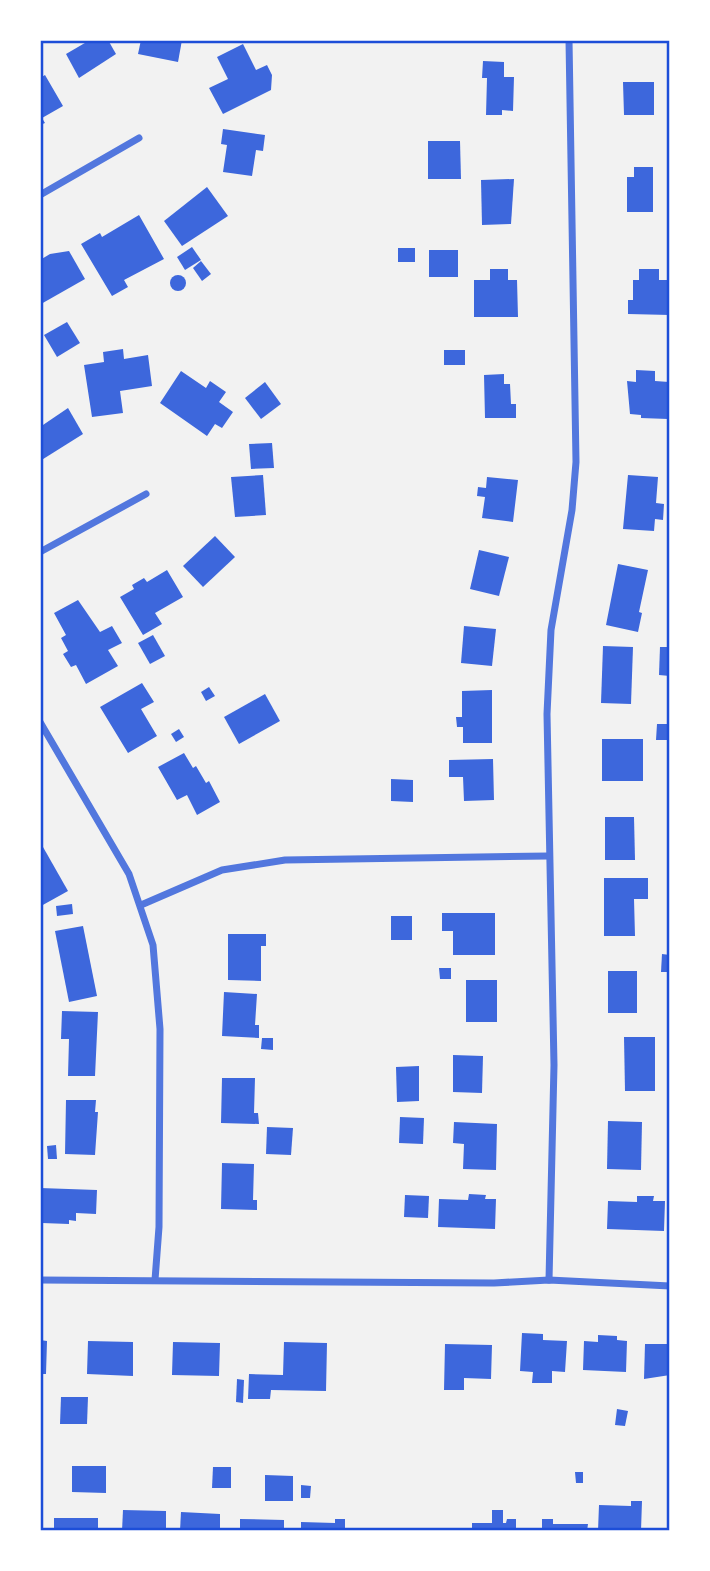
<svg xmlns="http://www.w3.org/2000/svg" width="710" height="1571" font-family="Montserrat,sans-serif">
<style>
.building{fill:#3d67dc}
.lines{fill:none;stroke-linecap:round;stroke-linejoin:round}
.minor{stroke:#5277de;stroke-width:7}
.neatline{fill:none;stroke:#1d4ed8;stroke-width:2.5}
</style>
<rect width="100%" height="100%" fill="#f2f2f2"/>
<!-- building -->
<g class="building">
<path d="M 90,40 L 108,40 L 116,54 L 79,78 L 66,54 Z"/>
<path d="M 141,40 L 182,40 L 178,62 L 138,54 Z"/>
<path d="M 243,44 L 256,70 L 267,65 L 272,75 L 271,90 L 223,114 L 209,88 L 228,79 L 217,57 Z"/>
<path d="M 483,61 L 504,62 L 504,77 L 514,77 L 513,111 L 502,110 L 502,115 L 486,115 L 487,78 L 482,78 Z"/>
<path d="M 45,75 L 63,106 L 42,118 L 45,123 L 40,125 L 40,78 Z"/>
<path d="M 623,82 L 654,82 L 654,115 L 624,115 Z"/>
<path d="M 223,129 L 265,135 L 263,151 L 256,150 L 252,176 L 223,172 L 227,145 L 221,144 Z"/>
<path d="M 428,141 L 460,141 L 461,179 L 428,179 Z"/>
<path d="M 634,167 L 653,167 L 653,212 L 627,212 L 627,177 L 634,177 Z"/>
<path d="M 514,179 L 511,224 L 482,225 L 481,180 Z"/>
<path d="M 207,187 L 228,216 L 182,246 L 164,221 Z"/>
<path d="M 139,215 L 164,259 L 124,280 L 128,287 L 112,296 L 81,244 L 100,233 L 102,237 Z"/>
<path d="M 192,247 L 201,260 L 185,270 L 177,257 Z"/>
<rect x="398" y="248" width="17" height="14"/>
<rect x="429" y="250" width="29" height="27"/>
<path d="M 69,251 L 85,279 L 41,304 L 40,260 L 50,254 Z"/>
<path d="M 201,261 L 211,274 L 202,281 L 193,268 Z"/>
<path d="M 490,269 L 508,269 L 508,280 L 517,280 L 518,317 L 474,317 L 474,280 L 490,280 Z"/>
<path d="M 639,269 L 659,269 L 659,280 L 670,280 L 670,315 L 628,314 L 628,300 L 633,300 L 633,280 L 639,280 Z"/>
<circle cx="178" cy="283" r="8"/>
<path d="M 67,322 L 80,343 L 57,357 L 44,335 Z"/>
<path d="M 123,349 L 124,359 L 148,355 L 152,386 L 120,391 L 123,413 L 92,417 L 84,365 L 104,362 L 103,352 Z"/>
<rect x="444" y="350" width="21" height="15"/>
<path d="M 636,370 L 655,371 L 655,381 L 669,382 L 668,419 L 641,418 L 641,415 L 630,414 L 627,381 L 636,382 Z"/>
<path d="M 181,371 L 206,388 L 210,381 L 226,392 L 219,402 L 233,412 L 222,428 L 215,424 L 207,436 L 160,403 Z"/>
<path d="M 504,374 L 504,384 L 510,384 L 511,404 L 516,404 L 516,418 L 485,418 L 484,375 Z"/>
<path d="M 265,382 L 281,404 L 261,419 L 245,398 Z"/>
<path d="M 68,408 L 83,434 L 40,461 L 40,427 Z"/>
<path d="M 272,443 L 274,468 L 251,469 L 249,444 Z"/>
<path d="M 263,475 L 266,515 L 235,517 L 231,477 Z"/>
<path d="M 628,475 L 658,477 L 656,503 L 664,504 L 663,520 L 655,519 L 654,531 L 623,529 Z"/>
<path d="M 487,477 L 518,480 L 513,522 L 482,518 L 485,497 L 477,496 L 478,487 L 486,488 Z"/>
<path d="M 215,536 L 235,557 L 203,587 L 183,566 Z"/>
<path d="M 479,550 L 509,557 L 499,596 L 470,589 Z"/>
<path d="M 618,564 L 648,570 L 639,612 L 642,613 L 638,632 L 606,625 Z"/>
<path d="M 167,570 L 183,597 L 155,613 L 162,624 L 143,635 L 120,597 L 134,589 L 132,585 L 144,578 L 147,582 Z"/>
<path d="M 78,600 L 100,632 L 112,626 L 122,643 L 108,650 L 118,666 L 86,684 L 76,665 L 71,667 L 63,654 L 68,651 L 61,638 L 66,635 L 54,613 Z"/>
<path d="M 464,626 L 496,629 L 492,666 L 461,663 Z"/>
<path d="M 153,635 L 165,656 L 150,664 L 138,643 Z"/>
<path d="M 603,646 L 633,647 L 631,704 L 601,703 Z"/>
<path d="M 660,647 L 670,647 L 670,676 L 659,675 Z"/>
<path d="M 142,683 L 154,702 L 141,709 L 157,736 L 128,753 L 100,707 Z"/>
<path d="M 209,687 L 215,696 L 206,701 L 201,692 Z"/>
<path d="M 492,690 L 492,743 L 463,743 L 463,727 L 457,727 L 456,717 L 462,717 L 462,691 Z"/>
<path d="M 265,694 L 280,721 L 239,744 L 224,717 Z"/>
<path d="M 657,724 L 670,724 L 670,740 L 656,740 Z"/>
<path d="M 179,729 L 184,737 L 176,742 L 171,734 Z"/>
<rect x="602" y="739" width="41" height="42"/>
<path d="M 184,753 L 193,768 L 196,766 L 206,783 L 209,781 L 220,802 L 197,815 L 187,795 L 177,800 L 158,767 Z"/>
<path d="M 493,759 L 494,800 L 464,801 L 463,777 L 449,777 L 449,760 Z"/>
<path d="M 391,779 L 413,780 L 413,802 L 391,801 Z"/>
<path d="M 605,817 L 634,817 L 635,860 L 605,860 Z"/>
<path d="M 43,847 L 68,891 L 41,906 L 40,848 Z"/>
<path d="M 604,878 L 648,878 L 648,899 L 634,899 L 635,936 L 604,936 Z"/>
<path d="M 72,904 L 73,914 L 57,916 L 56,906 Z"/>
<path d="M 442,913 L 495,913 L 495,955 L 453,955 L 453,931 L 442,931 Z"/>
<rect x="391" y="916" width="21" height="24"/>
<path d="M 83,926 L 97,996 L 69,1002 L 55,931 Z"/>
<path d="M 228,934 L 266,934 L 266,946 L 261,946 L 261,981 L 228,980 Z"/>
<path d="M 662,954 L 670,955 L 670,972 L 661,972 Z"/>
<path d="M 439,968 L 451,968 L 451,979 L 440,979 Z"/>
<rect x="608" y="971" width="29" height="42"/>
<rect x="466" y="980" width="31" height="42"/>
<path d="M 224,992 L 257,994 L 255,1025 L 259,1025 L 259,1038 L 222,1036 Z"/>
<path d="M 62,1011 L 98,1012 L 95,1076 L 68,1076 L 69,1039 L 61,1039 Z"/>
<path d="M 624,1037 L 655,1037 L 655,1091 L 625,1091 Z"/>
<path d="M 262,1038 L 273,1038 L 273,1050 L 261,1049 Z"/>
<path d="M 453,1055 L 483,1056 L 482,1093 L 453,1092 Z"/>
<path d="M 419,1066 L 419,1101 L 397,1102 L 396,1067 Z"/>
<path d="M 222,1078 L 255,1078 L 254,1113 L 258,1113 L 259,1124 L 221,1123 Z"/>
<path d="M 66,1100 L 96,1100 L 95,1112 L 98,1112 L 95,1155 L 65,1154 Z"/>
<path d="M 400,1117 L 424,1118 L 423,1144 L 399,1143 Z"/>
<path d="M 608,1121 L 642,1122 L 641,1170 L 607,1169 Z"/>
<path d="M 454,1122 L 497,1124 L 496,1170 L 463,1169 L 464,1144 L 453,1143 Z"/>
<path d="M 267,1127 L 293,1128 L 291,1155 L 266,1154 Z"/>
<path d="M 56,1145 L 57,1159 L 48,1159 L 47,1146 Z"/>
<path d="M 222,1163 L 254,1164 L 253,1200 L 257,1200 L 257,1210 L 221,1209 Z"/>
<path d="M 40,1188 L 97,1190 L 96,1214 L 76,1213 L 76,1221 L 69,1220 L 69,1224 L 42,1223 Z"/>
<path d="M 469,1194 L 486,1195 L 485,1199 L 496,1199 L 495,1229 L 438,1227 L 439,1199 L 468,1200 Z"/>
<path d="M 405,1195 L 429,1196 L 428,1218 L 404,1217 Z"/>
<path d="M 637,1196 L 654,1196 L 653,1201 L 665,1201 L 664,1231 L 607,1229 L 608,1201 L 637,1202 Z"/>
<path d="M 522,1333 L 543,1334 L 543,1340 L 567,1341 L 565,1372 L 552,1371 L 552,1383 L 532,1383 L 533,1372 L 520,1371 Z"/>
<path d="M 598,1335 L 617,1336 L 617,1340 L 627,1341 L 626,1372 L 583,1370 L 584,1341 L 598,1342 Z"/>
<path d="M 40,1340 L 47,1341 L 46,1374 L 40,1374 Z"/>
<path d="M 88,1341 L 133,1342 L 133,1376 L 87,1374 Z"/>
<path d="M 173,1342 L 220,1343 L 219,1376 L 172,1375 Z"/>
<path d="M 284,1342 L 327,1343 L 326,1391 L 271,1390 L 270,1399 L 248,1399 L 249,1374 L 283,1375 Z"/>
<path d="M 445,1344 L 492,1345 L 491,1379 L 464,1378 L 464,1390 L 444,1390 Z"/>
<path d="M 645,1344 L 670,1344 L 670,1375 L 644,1379 Z"/>
<path d="M 237,1379 L 244,1380 L 243,1403 L 236,1402 Z"/>
<path d="M 61,1397 L 88,1397 L 87,1424 L 60,1424 Z"/>
<path d="M 617,1409 L 628,1411 L 625,1426 L 615,1425 Z"/>
<path d="M 72,1466 L 106,1466 L 106,1493 L 72,1492 Z"/>
<path d="M 213,1467 L 231,1467 L 231,1488 L 212,1488 Z"/>
<path d="M 575,1472 L 583,1472 L 583,1483 L 576,1483 Z"/>
<path d="M 265,1475 L 293,1476 L 293,1501 L 265,1501 Z"/>
<path d="M 301,1485 L 311,1486 L 310,1498 L 301,1498 Z"/>
<path d="M 631,1501 L 642,1501 L 641,1531 L 598,1531 L 599,1505 L 631,1506 Z"/>
<path d="M 123,1510 L 166,1511 L 166,1531 L 122,1531 Z"/>
<path d="M 492,1510 L 503,1510 L 503,1523 L 506,1523 L 507,1519 L 516,1519 L 516,1531 L 472,1531 L 472,1523 L 492,1523 Z"/>
<path d="M 181,1512 L 220,1514 L 220,1531 L 180,1531 Z"/>
<rect x="54" y="1518" width="44" height="13"/>
<path d="M 240,1519 L 284,1520 L 284,1531 L 240,1531 Z"/>
<path d="M 335,1519 L 345,1519 L 345,1531 L 301,1531 L 301,1522 L 335,1523 Z"/>
<path d="M 542,1519 L 553,1519 L 553,1524 L 588,1524 L 587,1531 L 542,1531 Z"/>
</g>
<g class="lines">
<!-- minor -->
<g class="minor">
<path d="M 40,195 L 139,138"/>
<path d="M 40,552 L 146,494"/>
<path d="M 40,722 L 129,874 L 153,945 L 160,1029 L 159,1227 L 155,1280"/>
<path d="M 141,905 L 222,870 L 285,860 L 548,856"/>
<path d="M 40,1280 L 494,1283 L 549,1280 L 670,1286"/>
<path d="M 549,1280 L 554,1065 L 547,714 L 551,630 L 572,510 L 576,462 L 569,40"/>
</g>
</g>
<!-- border -->
<rect width="710" height="1571" fill="none" stroke="#ffffff" stroke-width="84"/>
<rect x="42" y="42" width="626" height="1487" class="neatline"/>
</svg>
